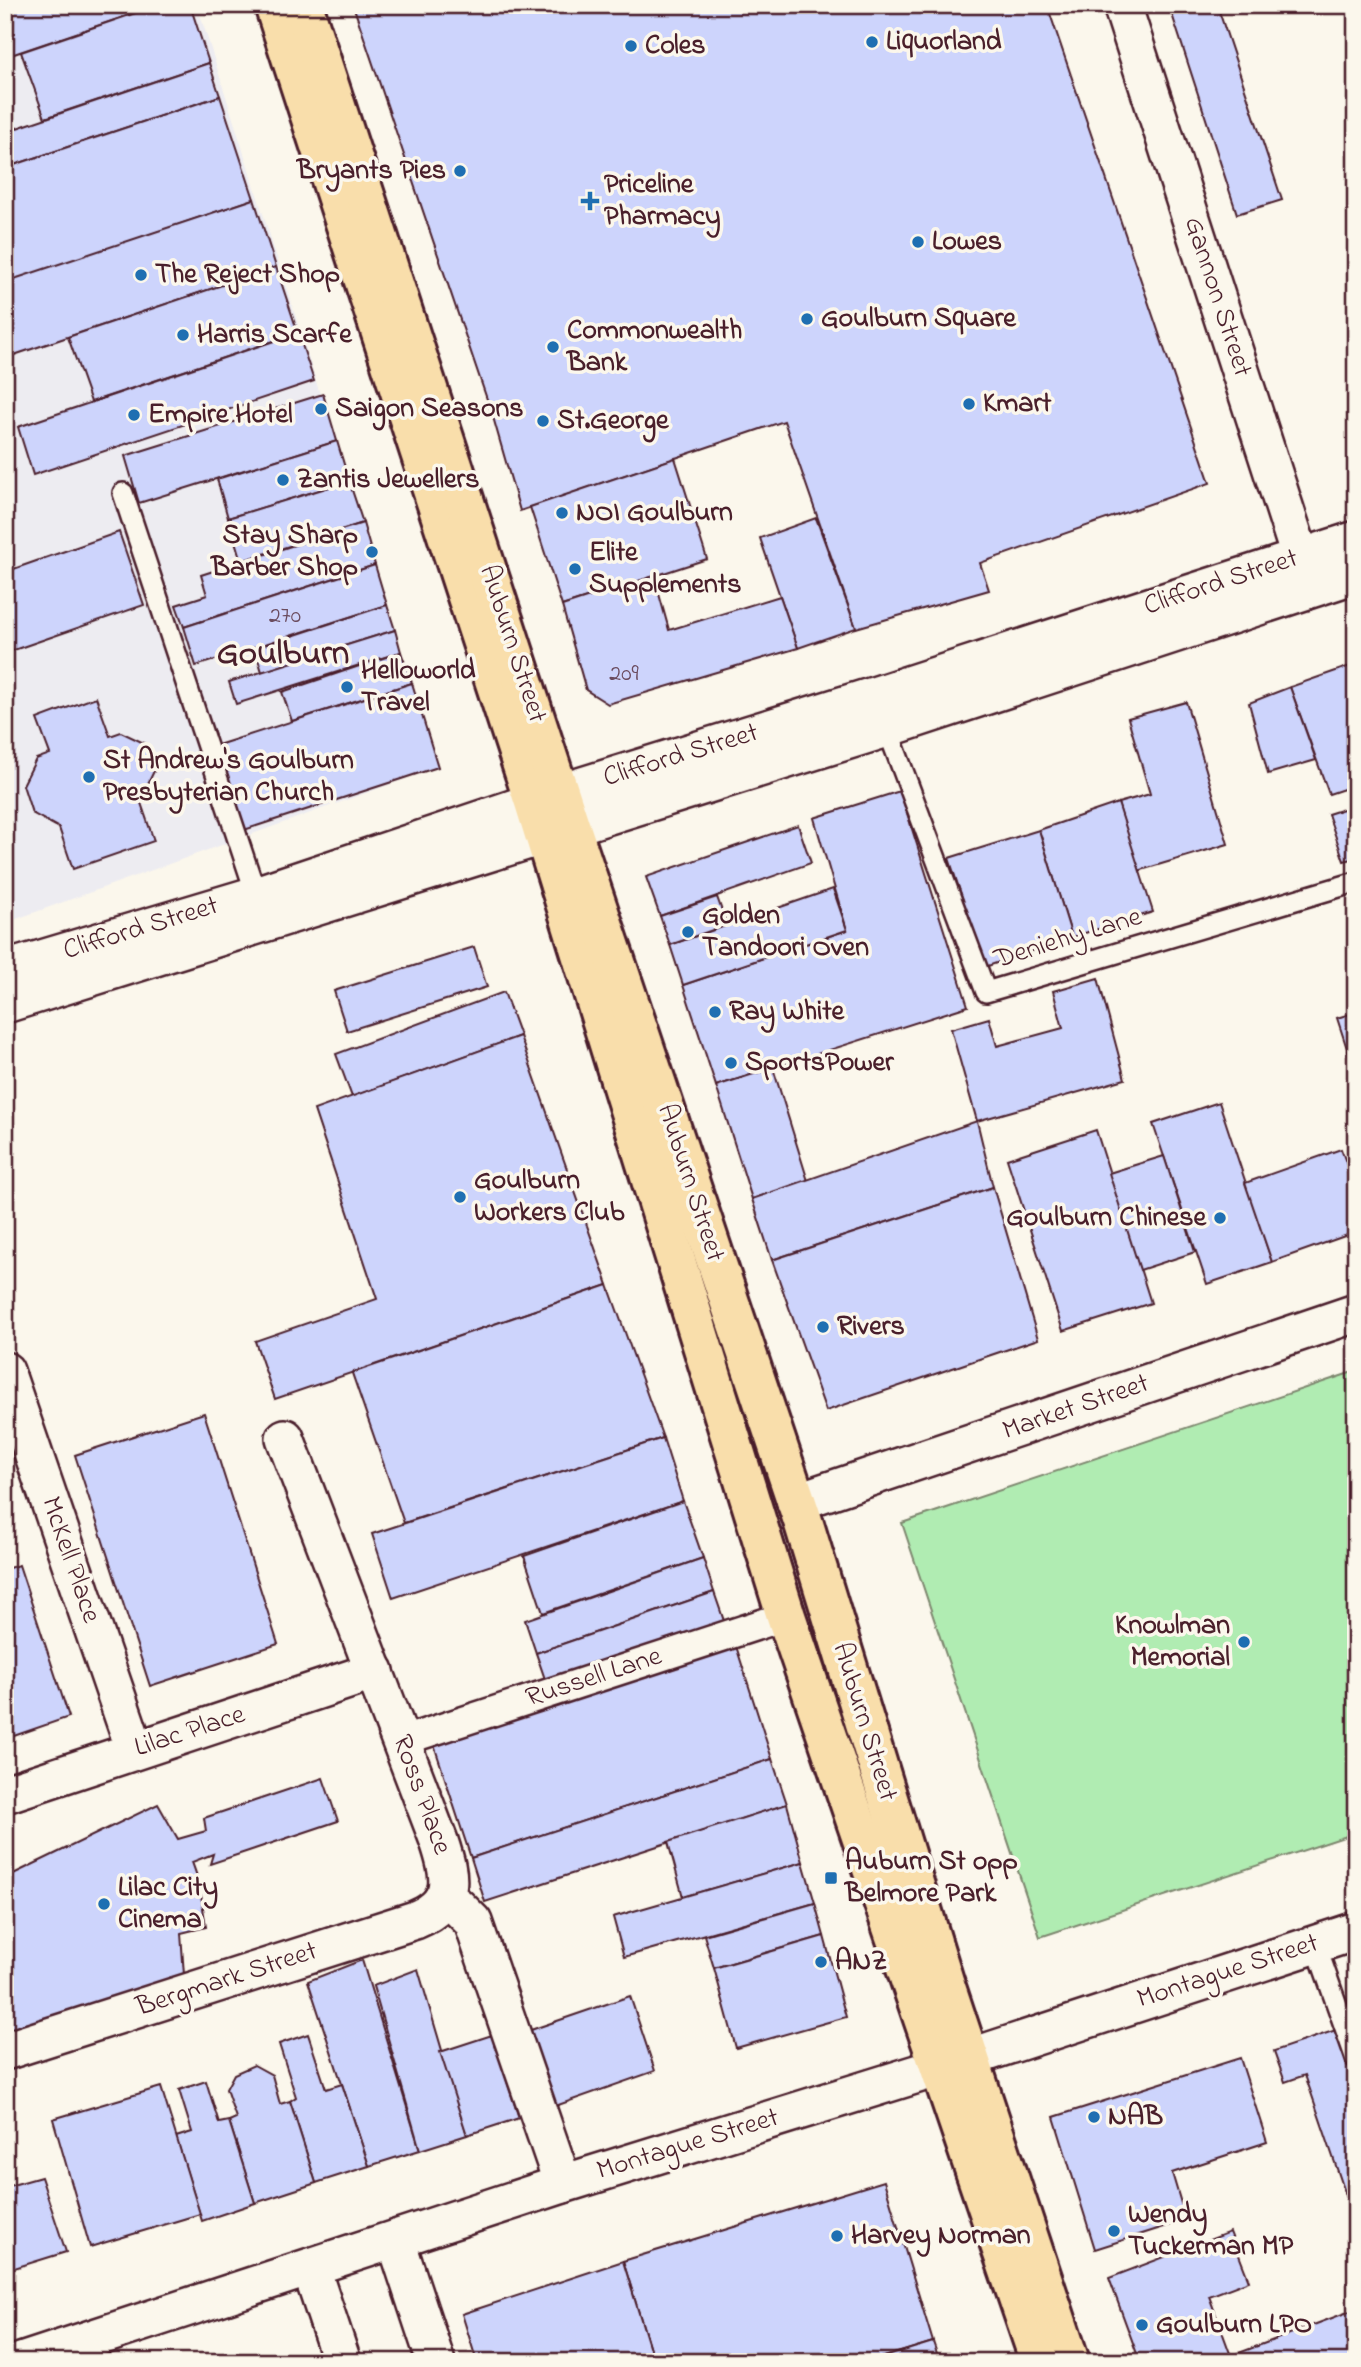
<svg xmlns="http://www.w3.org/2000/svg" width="1361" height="2367" font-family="'Indie Flower',sans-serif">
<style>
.built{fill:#edecf1}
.green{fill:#b0ecb2;stroke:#7d866e;stroke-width:2}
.building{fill:#cdd4fc;stroke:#4a1f2b;stroke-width:2}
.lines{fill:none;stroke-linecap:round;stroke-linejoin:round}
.service-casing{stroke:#4a1f2b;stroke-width:24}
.pedestrian-casing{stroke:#4a1f2b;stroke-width:33}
.minor-casing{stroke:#4a1f2b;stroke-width:42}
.primary-casing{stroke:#4a1f2b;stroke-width:44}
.service{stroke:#fbf7ec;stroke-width:19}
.pedestrian{stroke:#fbf7ec;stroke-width:28}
.minor{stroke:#fbf7ec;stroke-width:37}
.primary{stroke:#f9deab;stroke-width:38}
.poi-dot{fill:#1f6fb2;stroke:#fbf7ec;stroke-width:2.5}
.labels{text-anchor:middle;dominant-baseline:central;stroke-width:7;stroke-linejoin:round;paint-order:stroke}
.number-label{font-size:24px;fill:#6b4c5f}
.poi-label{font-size:28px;font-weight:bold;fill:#4a1f2b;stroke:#fbf7ec;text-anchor:start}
.street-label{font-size:28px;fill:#4a1f2b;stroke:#fbf7ec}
.district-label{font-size:35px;font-weight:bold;fill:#4a1f2b;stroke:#fbf7ec}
</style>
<rect width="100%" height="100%" fill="#fbf7ec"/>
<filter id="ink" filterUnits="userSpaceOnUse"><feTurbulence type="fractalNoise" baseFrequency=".0143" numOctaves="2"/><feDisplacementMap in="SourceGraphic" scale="14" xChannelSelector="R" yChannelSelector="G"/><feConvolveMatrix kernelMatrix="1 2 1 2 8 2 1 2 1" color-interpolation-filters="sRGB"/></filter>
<g filter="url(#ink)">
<!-- built -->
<path class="built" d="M 5,5 L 197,5 L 438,767 L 5,923 Z"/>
<!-- green -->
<path class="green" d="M 1356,1371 L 1356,1833 L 1040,1937 L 902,1523 Z"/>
<!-- building -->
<g class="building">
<path d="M 5,5 L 159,5 L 5,57 Z"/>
<path d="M 159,5 L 190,5 L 209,63 L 45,118 L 21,52 Z"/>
<path d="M 353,5 L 1047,5 L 1210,483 L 980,563 L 989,590 L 856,628 L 784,421 L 520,511 L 493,417 Z"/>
<path d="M 1169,5 L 1217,5 L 1282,200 L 1237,214 Z"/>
<path d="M 209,63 L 220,96 L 5,168 L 5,132 Z"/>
<path d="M 220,96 L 254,199 L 9,282 L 5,272 L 5,168 Z"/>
<path d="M 254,199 L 276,267 L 5,358 L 5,282 Z"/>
<path d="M 276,267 L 298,333 L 91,402 L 68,337 Z"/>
<path d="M 298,333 L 314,381 L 33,475 L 18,427 Z"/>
<path d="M 323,394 L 337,441 L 139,503 L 125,456 Z"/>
<path d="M 337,441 L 349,481 L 228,518 L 217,479 Z"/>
<path d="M 675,458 L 707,559 L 562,606 L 530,507 Z"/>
<path d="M 349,481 L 363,523 L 241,561 L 228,518 Z"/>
<path d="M 816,518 L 856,628 L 798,648 L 760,538 Z"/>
<path d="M 363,523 L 375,565 L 184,627 L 176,605 L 207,595 L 201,575 Z"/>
<path d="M 119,532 L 144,605 L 5,653 L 5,572 Z"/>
<path d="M 375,565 L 387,605 L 196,666 L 184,627 Z"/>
<path d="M 654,576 L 669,630 L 780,596 L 798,648 L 608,704 L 586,690 L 562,606 Z"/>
<path d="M 387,605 L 395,630 L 262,672 L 255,648 Z"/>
<path d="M 395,630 L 401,652 L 236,704 L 229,682 Z"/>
<path d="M 401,652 L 412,683 L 292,721 L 282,692 Z"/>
<path d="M 1356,664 L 1356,785 L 1329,794 L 1290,687 Z"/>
<path d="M 412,683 L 438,767 L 244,830 L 218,745 Z"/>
<path d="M 1290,687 L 1316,760 L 1268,774 L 1249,703 Z"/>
<path d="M 96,697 L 110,736 L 121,732 L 146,744 L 155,769 L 140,800 L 154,841 L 73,869 L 59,828 L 32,813 L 23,785 L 36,759 L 50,754 L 37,719 Z"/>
<path d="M 1186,702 L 1228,844 L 1138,871 L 1118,803 L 1150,794 L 1128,718 Z"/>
<path d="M 900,791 L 968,1006 L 716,1086 L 683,985 L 847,930 L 814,818 Z"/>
<path d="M 1118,803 L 1153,912 L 1072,937 L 1039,830 Z"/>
<path d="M 1356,805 L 1356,858 L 1344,861 L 1328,814 Z"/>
<path d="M 798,825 L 811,863 L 660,916 L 646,877 Z"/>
<path d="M 1039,830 L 1072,937 L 985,967 L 949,858 Z"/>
<path d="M 833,889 L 847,930 L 683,985 L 670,945 Z"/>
<path d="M 717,897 L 727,925 L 670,945 L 660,916 Z"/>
<path d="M 474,947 L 487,987 L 347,1031 L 334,991 Z"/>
<path d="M 1098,978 L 1125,1079 L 977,1121 L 951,1029 L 989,1018 L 997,1046 L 1063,1028 L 1053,991 Z"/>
<path d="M 504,992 L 520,1036 L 352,1097 L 336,1054 Z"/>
<path d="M 1356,1012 L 1356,1076 L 1337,1018 Z"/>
<path d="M 520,1036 L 608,1285 L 275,1399 L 255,1341 L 377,1299 L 314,1110 Z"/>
<path d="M 773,1068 L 808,1181 L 752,1199 L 716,1086 Z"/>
<path d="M 1219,1102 L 1272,1262 L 1207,1284 L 1153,1124 Z"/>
<path d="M 977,1121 L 993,1187 L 772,1260 L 752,1199 Z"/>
<path d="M 1096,1130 L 1151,1303 L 1063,1331 L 1007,1159 Z"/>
<path d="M 1341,1149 L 1356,1189 L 1356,1232 L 1272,1262 L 1245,1183 Z"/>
<path d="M 1164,1156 L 1195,1252 L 1140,1270 L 1109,1173 Z"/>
<path d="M 993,1187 L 1038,1339 L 826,1411 L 772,1260 Z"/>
<path d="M 608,1285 L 663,1438 L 404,1523 L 352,1373 Z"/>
<path d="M 204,1413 L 278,1644 L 150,1686 L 75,1455 Z"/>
<path d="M 663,1438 L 683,1501 L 393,1598 L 372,1534 Z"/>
<path d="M 683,1501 L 703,1558 L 543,1613 L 524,1556 Z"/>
<path d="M 703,1558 L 714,1592 L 536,1653 L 525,1620 Z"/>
<path d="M 19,1565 L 69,1717 L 5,1739 L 5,1569 Z"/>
<path d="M 714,1592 L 724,1621 L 546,1682 L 536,1653 Z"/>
<path d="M 736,1646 L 772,1759 L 471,1858 L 434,1745 Z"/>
<path d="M 772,1759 L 787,1804 L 485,1902 L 471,1858 Z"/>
<path d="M 323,1778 L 338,1821 L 210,1864 L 213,1854 L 192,1862 L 199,1882 L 206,1927 L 181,1933 L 184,1975 L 5,2031 L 5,1878 L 158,1804 L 178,1839 L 206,1831 L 204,1818 Z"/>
<path d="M 787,1804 L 803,1862 L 683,1897 L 668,1842 Z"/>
<path d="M 803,1862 L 815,1903 L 624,1957 L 613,1917 Z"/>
<path d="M 815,1903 L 824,1936 L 714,1968 L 704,1935 Z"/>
<path d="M 824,1936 L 846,2017 L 736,2048 L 714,1968 Z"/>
<path d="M 362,1960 L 420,2150 L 369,2166 L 308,1981 Z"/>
<path d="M 418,1969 L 467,2135 L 420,2150 L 373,1986 Z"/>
<path d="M 630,1996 L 655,2071 L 547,2109 L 522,2033 Z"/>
<path d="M 1336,2030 L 1356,2087 L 1356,2201 L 1349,2204 L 1305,2075 L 1285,2082 L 1274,2051 Z"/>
<path d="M 308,2034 L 326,2089 L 342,2084 L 369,2166 L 316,2183 L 290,2101 L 296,2097 L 279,2044 Z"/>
<path d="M 492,2035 L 519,2118 L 467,2135 L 440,2052 Z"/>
<path d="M 1240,2058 L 1267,2142 L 1172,2173 L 1186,2220 L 1095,2249 L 1054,2117 Z"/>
<path d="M 254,2065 L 272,2075 L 280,2104 L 290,2101 L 316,2183 L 255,2203 L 229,2121 L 236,2118 L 226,2089 L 234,2074 Z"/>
<path d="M 206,2081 L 219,2123 L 229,2121 L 255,2203 L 202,2221 L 176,2137 L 192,2132 L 179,2090 Z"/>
<path d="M 161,2087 L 200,2214 L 90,2247 L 53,2119 Z"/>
<path d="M 41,2177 L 66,2252 L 5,2271 L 5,2187 Z"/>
<path d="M 884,2181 L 933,2342 L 868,2362 L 654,2362 L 623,2261 Z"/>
<path d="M 1230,2232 L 1249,2281 L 1209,2296 L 1231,2356 L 1356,2309 L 1356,2362 L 1140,2362 L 1109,2278 Z"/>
<path d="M 623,2261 L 654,2362 L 477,2362 L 462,2314 Z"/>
<path d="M 933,2342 L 940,2362 L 868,2362 Z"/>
</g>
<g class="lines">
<!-- service casing -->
<g class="service-casing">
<g id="service">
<path d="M 123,493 L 258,900"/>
<path d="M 887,728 L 986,992 L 1356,882"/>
<path d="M 1315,1943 L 1356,2059"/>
</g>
</g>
<!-- pedestrian casing -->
<g class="pedestrian-casing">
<path id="pedestrian" d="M 402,1741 L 786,1616"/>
</g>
<!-- minor casing -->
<g class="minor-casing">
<g id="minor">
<path d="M 1122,5 L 1308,581"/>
<path d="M 5,970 L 256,895 L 560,793 L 877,695 L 1356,540"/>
<path d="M 5,1004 L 887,728 L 1356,574"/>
<path d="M 5,1371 L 135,1750"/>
<path d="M 796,1502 L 1356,1313"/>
<path d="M 5,1794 L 375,1671"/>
<path d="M 443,1899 L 457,1906 L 473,1922 L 563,2184"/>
<path d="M 5,2051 L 415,1920 C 457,1903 451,1877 439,1841 L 285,1438"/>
<path d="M 396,2241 L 436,2362"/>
<path d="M 311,2269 L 342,2362"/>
<path d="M 21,2362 L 563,2184 L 969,2058 L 1356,1931"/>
</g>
</g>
<!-- primary casing -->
<g class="primary-casing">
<g id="primary">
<path d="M 274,5 L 534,802 L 786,1616 L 1040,2362"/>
<path d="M 303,5 L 570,825 L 803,1521 L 944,1981 L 1070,2362"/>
</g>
</g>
<!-- service -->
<use href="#service" class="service"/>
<!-- pedestrian -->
<use href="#pedestrian" class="pedestrian"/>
<!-- minor -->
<use href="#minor" class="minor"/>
<!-- primary -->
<use href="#primary" class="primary"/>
</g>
</g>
<!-- markers -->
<g class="poi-dot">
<circle cx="872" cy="42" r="7"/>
<circle cx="631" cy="46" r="7"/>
<circle cx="460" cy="171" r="7"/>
<path d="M586.5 190.5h7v7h7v7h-7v7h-7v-7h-7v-7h7z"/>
<circle cx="918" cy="242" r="7"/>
<circle cx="141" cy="275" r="7"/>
<circle cx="807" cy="319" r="7"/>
<circle cx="183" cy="335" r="7"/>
<circle cx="553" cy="347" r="7"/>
<circle cx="969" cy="404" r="7"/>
<circle cx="321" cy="409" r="7"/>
<circle cx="134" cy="415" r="7"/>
<circle cx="543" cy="421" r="7"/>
<circle cx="283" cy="480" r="7"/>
<circle cx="562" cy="513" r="7"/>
<circle cx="372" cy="552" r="7"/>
<circle cx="575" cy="569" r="7"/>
<circle cx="347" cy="687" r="7"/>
<circle cx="89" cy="777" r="7"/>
<circle cx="688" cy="932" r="7"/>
<circle cx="715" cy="1012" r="7"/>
<circle cx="731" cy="1063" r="7"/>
<circle cx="460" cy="1197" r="7"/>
<circle cx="1220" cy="1218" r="7"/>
<circle cx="823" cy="1327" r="7"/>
<circle cx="1244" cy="1642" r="7"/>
<rect x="824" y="1871" width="14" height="14" rx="3.5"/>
<circle cx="104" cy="1904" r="7"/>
<circle cx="821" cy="1962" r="7"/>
<circle cx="1094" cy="2117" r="7"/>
<circle cx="1114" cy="2231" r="7"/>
<circle cx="837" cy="2236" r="7"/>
<circle cx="1142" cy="2325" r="7"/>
</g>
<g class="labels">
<!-- number labels -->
<g class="number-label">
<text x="285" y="616">270</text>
<text x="624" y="674">209</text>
</g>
<!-- poi labels -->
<g class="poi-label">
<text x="886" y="42">Liquorland</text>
<text x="645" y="46">Coles</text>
<text x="446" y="171" text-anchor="end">Bryants Pies</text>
<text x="604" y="185">Priceline<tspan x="604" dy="32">Pharmacy</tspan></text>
<text x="932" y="242">Lowes</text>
<text x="155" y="275">The Reject Shop</text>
<text x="821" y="319">Goulburn Square</text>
<text x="567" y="331">Commonwealth<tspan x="567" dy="32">Bank</tspan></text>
<text x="197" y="335">Harris Scarfe</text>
<text x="983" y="404">Kmart</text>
<text x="335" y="409">Saigon Seasons</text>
<text x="148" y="415">Empire Hotel</text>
<text x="557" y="421">St.George</text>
<text x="297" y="480">Zantis Jewellers</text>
<text x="576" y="513">NOI Goulburn</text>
<text x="358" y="536" text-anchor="end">Stay Sharp<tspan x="358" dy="32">Barber Shop</tspan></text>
<text x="589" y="553">Elite<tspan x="589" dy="32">Supplements</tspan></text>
<text x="361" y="671">Helloworld<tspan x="361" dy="32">Travel</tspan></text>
<text x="103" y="761">St Andrew's Goulburn<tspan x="103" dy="32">Presbyterian Church</tspan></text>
<text x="702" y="916">Golden<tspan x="702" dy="32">Tandoori Oven</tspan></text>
<text x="729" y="1012">Ray White</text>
<text x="745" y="1063">SportsPower</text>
<text x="474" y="1181">Goulburn<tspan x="474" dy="32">Workers Club</tspan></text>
<text x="1206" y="1218" text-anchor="end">Goulburn Chinese</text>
<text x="837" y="1327">Rivers</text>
<text x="1230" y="1626" text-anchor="end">Knowlman<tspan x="1230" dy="32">Memorial</tspan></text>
<text x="845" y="1862">Auburn St opp<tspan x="845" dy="32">Belmore Park</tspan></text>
<text x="118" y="1888">Lilac City<tspan x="118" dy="32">Cinema</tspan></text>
<text x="835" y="1962">ANZ</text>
<text x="1108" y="2117">NAB</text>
<text x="1128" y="2215">Wendy<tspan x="1128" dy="32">Tuckerman MP</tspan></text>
<text x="851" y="2236">Harvey Norman</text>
<text x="1156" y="2325">Goulburn LPO</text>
</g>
<!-- street labels -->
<g class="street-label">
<text transform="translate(1217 297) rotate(72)">Gannon Street</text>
<text transform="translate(1221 583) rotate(-18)">Clifford Street</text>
<text transform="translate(512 644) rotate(72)">Auburn Street</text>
<text transform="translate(681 756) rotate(-17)">Clifford Street</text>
<text transform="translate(141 929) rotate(-17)">Clifford Street</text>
<text transform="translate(1068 939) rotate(-17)">Deniehy Lane</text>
<text transform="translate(690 1183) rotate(72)">Auburn Street</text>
<text transform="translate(1076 1408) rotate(-19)">Market Street</text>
<text transform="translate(70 1560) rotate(71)">McKell Place</text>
<text transform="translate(594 1678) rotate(-18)">Russell Lane</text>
<text transform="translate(864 1722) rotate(73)">Auburn Street</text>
<text transform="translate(190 1732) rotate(-18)">Lilac Place</text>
<text transform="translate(421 1795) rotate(70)">Ross Place</text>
<text transform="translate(1228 1972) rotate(-18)">Montague Street</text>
<text transform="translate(227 1980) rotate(-18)">Bergmark Street</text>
<text transform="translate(688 2145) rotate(-17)">Montague Street</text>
</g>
<!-- district labels -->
<g class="district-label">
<text x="283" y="654">Goulburn</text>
</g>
</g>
<!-- margin -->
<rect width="1361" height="2367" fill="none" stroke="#fbf7ec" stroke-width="28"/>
<rect x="14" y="14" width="1333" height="2339" fill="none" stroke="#4a1f2b" stroke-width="2.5" filter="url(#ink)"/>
</svg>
